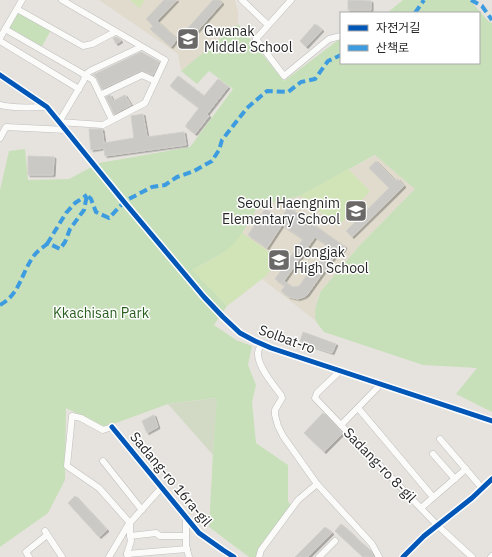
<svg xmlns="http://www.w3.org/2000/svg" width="492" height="557" font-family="'IBM Plex Sans','Noto Sans KR',sans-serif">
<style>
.education{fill:#e0dbcd}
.green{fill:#c8e0b9}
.cemetery{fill:#d2dac6}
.pitch{fill:#d1e4b7}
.building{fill:#cbc9c5;stroke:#d1cfca;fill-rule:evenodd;filter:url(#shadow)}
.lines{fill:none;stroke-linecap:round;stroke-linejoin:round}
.minor-tunnel{stroke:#c0beba;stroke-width:6;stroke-dasharray:6 3;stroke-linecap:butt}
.minor-casing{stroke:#c0bfbf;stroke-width:7}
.minor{stroke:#fbfbfa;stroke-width:6}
.quiet{stroke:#3d9ce0;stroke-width:4;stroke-dasharray:8 4;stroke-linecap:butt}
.cycleway-casing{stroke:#fff;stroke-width:8}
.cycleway{stroke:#0057b8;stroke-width:5}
.labels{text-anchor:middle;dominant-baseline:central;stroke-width:3;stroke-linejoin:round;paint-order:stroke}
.poi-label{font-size:14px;fill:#282828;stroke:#fff;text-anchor:start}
.park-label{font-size:14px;fill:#295f1e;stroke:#fff}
.street-label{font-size:14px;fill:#282828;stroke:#fff}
</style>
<defs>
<filter id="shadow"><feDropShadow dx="2" dy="1.5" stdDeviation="0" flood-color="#0004"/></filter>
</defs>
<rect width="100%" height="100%" fill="#e6e3de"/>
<!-- education -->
<g class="education">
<path d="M 99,0 L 235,0 L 238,12 L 238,24 L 181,71 L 178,54 Z"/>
<path d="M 376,155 L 415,189 L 360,245 L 321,291 L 317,299 L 316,311 L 316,321 L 262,279 L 227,306 L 238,240 L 258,206 L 300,196 Z"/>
</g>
<!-- green -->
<g class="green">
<path d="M 403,0 L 470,0 L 488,21 L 492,23 L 492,412 L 456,394 L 477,368 L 423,365 L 324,332 C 322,329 317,324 316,321 C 313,313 318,298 321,291 L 360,245 L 415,189 L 375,155 L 300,196 L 258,206 L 238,240 L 228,250 L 193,270 L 227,306 L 214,325 L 236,340 L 252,346 L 248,365 L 256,385 L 252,402 L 256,443 L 288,465 L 288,501 L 293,509 L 260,557 L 249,557 L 209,527 L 216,398 L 168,404 L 105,427 L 66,408 L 65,480 L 48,513 L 0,547 L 0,190 L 9,151 L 25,149 L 28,180 L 69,179 L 99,163 L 190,147 L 233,89 L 209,71 L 197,84 L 181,71 L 238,24 L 284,81 L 341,38 L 341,63 L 479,63 L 479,13 L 387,13 Z"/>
<path d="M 18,11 L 51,30 L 41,48 L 8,29 Z"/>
</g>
<!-- cemetery -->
<path class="cemetery" d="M 217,398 L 213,455 L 168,404 Z"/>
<!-- pitch -->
<g class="pitch">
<path d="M 130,0 L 145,0 L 139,8 Z"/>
<path d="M 348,169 L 370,191 L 338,226 L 300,196 Z"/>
<path d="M 242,233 L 278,258 L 267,275 L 227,306 L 192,270 C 211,260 230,252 242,233 Z"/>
</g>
<!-- building -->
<g class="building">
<path d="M 164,0 L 177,0 L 157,21 L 177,39 L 171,47 L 150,29 L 153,26 L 146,19 Z"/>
<path d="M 213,0 L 219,0 L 222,3 L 185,45 L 178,39 Z"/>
<path d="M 348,0 L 371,1 L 371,10 L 348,10 Z"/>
<path d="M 315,24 L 322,30 L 306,47 L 300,41 Z"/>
<path d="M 116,37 L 119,39 L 121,41 L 116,44 L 113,38 Z"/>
<path d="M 141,52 L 159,62 L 153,75 L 144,71 L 140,71 L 102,89 L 97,78 L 95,75 L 93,75 Z"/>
<path d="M 178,76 L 204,96 L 218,79 L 228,87 L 207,114 L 209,116 L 195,134 L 186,127 L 186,125 L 199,108 L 170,86 Z"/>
<path d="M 110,95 L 113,101 L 125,95 L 131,105 L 114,114 L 106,97 Z"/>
<path d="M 143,114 L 147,137 L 184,132 L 186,145 L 105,156 L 104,148 L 91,150 L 89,129 L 102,129 L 104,143 L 134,138 L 131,116 Z"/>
<path d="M 28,156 L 54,157 L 53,175 L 28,175 Z"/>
<path d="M 376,161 L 396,181 L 398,179 L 404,186 L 352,237 L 346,231 L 389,188 L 369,168 Z"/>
<path d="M 288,207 L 345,247 L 340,255 L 337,253 L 307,295 L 304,297 L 298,299 L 289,297 L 281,291 L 285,286 L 275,279 L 303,239 L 282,225 L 267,248 L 248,235 L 265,209 L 281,219 ZM 315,237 L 330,247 L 309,277 L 307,275 L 299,286 L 292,287 L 284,281 Z"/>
<path d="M 303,332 L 336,344 L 332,353 L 300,342 Z"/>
<path d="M 323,413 L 343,433 L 324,452 L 304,433 Z"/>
<path d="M 154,415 L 158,427 L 147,433 L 142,421 Z"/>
<path d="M 75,496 L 107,530 L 99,537 L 68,503 Z"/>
<path d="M 341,524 L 371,552 L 374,557 L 363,557 L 335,531 Z"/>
<path d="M 325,527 L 332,533 L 308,557 L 295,557 Z"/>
</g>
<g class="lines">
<!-- minor-tunnel -->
<path class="minor-tunnel" d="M 116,192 L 125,203"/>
<!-- minor casing -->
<g class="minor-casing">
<g id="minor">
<path d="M 62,0 L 165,60 L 145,103 L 103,125 L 59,122 L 84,80 L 85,75 L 93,80 L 112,120"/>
<path d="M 242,0 L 268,25"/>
<path d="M 291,0 L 256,39 L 284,76 L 329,39 L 341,36"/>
<path d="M 17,9 L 83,46 L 92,44 L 115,32"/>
<path d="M 5,29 L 85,75 L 90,71 L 141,47"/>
<path d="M 0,38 L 22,0"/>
<path d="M 0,41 L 79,89"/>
<path d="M 0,75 L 47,107 L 116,192"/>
<path d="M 100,95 L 142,75 L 155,81"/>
<path d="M 0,105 C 15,109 32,107 47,107"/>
<path d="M 0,138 L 6,127 L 66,130"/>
<path d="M 125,203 L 204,297 L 223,317 L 240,333 L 255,341 L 271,348 L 492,421"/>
<path d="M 261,344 C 260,347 258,350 258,353 C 257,366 274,386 281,395 L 282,398 L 275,410 L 275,415 L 278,426 L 283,436 L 317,484 L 372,544 L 379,557"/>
<path d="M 340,371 L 317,393 L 315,398 L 437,525 L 472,557"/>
<path d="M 358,408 L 433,497"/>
<path d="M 341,425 L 381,384"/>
<path d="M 440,439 L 482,488"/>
<path d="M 433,454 L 455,479"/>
<path d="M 103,461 L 142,510"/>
<path d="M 421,508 L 466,469"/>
<path d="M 186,516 L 186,546 L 189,557"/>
<path d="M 45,531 L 62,557"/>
<path d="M 130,536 L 156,533 L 160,536 L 186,536"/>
<path d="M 127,554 L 187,549"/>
<path d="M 29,557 L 26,552 L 47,535"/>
<path d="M 109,557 L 128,525 L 162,487"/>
<path d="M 128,557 L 127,554 L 131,541 L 130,536 L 130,523 L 99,488 L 67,466 L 72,416 L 81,418 L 103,430 L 112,427 L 199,533 L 223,550 L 234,557"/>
<path d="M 259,557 L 261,550 L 298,500 L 317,484"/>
<path d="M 319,557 L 335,541"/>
<path d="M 403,557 L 424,536 L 472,498 L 492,479"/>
<path d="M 491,557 L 492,556"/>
</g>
</g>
<!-- minor -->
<use href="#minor" class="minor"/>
<!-- quiet -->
<g class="quiet">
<path d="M 471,0 L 482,6 L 492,20"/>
<path d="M 415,13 L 424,0"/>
<path d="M 47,244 L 66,213 L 75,203 L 87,195"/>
<path d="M 0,305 C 20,294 21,274 33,257 C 36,252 42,248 47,244 L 50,244 L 60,249 L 65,242 L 70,229 L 84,210 L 87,195 L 91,199 L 96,212 L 109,218 L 125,201 L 152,187 L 165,185 L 177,177 L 194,171 L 212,161 L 219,150 L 222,140 L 247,108 L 267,91 L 288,92 L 301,82 L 315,79 L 328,61 L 341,55"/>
</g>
<!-- cycleway casing -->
<g class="cycleway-casing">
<g id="cycleway">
<path d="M 0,75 L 47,107 L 125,203 L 204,297 L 223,317 L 240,333 L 255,341 L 271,348 L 492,421"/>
<path d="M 112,427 L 199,533 L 223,550 L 234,557"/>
<path d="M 403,557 L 424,536 L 472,498 L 492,479"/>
</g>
</g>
<!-- cycleway -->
<use href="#cycleway" class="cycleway"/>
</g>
<!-- icons -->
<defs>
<g id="school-square" transform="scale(1.15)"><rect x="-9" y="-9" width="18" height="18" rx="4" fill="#6a6968" stroke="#fff"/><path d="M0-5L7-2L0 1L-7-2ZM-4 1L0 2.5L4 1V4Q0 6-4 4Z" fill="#fff"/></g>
</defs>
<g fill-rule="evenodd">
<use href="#school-square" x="188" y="39"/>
<use href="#school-square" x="356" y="211"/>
<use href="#school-square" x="279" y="260"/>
</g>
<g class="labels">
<!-- poi labels -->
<g class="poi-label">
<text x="204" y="31">Gwanak<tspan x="204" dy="16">Middle School</tspan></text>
<text x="340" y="203" text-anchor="end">Seoul Haengnim<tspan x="340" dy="16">Elementary School</tspan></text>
<text x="294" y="252">Dongjak<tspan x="294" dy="16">High School</tspan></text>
</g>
<!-- park labels -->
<g class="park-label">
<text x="101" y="313">Kkachisan Park</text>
</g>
<!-- street labels -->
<g class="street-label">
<text transform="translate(287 339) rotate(20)">Solbat-ro</text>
<text transform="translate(380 465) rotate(46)">Sadang-ro 8-gil</text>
<text transform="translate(171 479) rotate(50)">Sadang-ro 16ra-gil</text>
</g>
</g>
<!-- legend -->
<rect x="340" y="12" width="140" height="52" fill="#ffffff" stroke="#a9a9a9"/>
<rect x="348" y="25" width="20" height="6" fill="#0057b8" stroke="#a9a9a9"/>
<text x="376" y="32" font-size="12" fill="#282828">자전거길</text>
<rect x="348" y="45" width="20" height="6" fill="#3d9ce0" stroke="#a9a9a9"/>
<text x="376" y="52" font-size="12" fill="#282828">산책로</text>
</svg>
